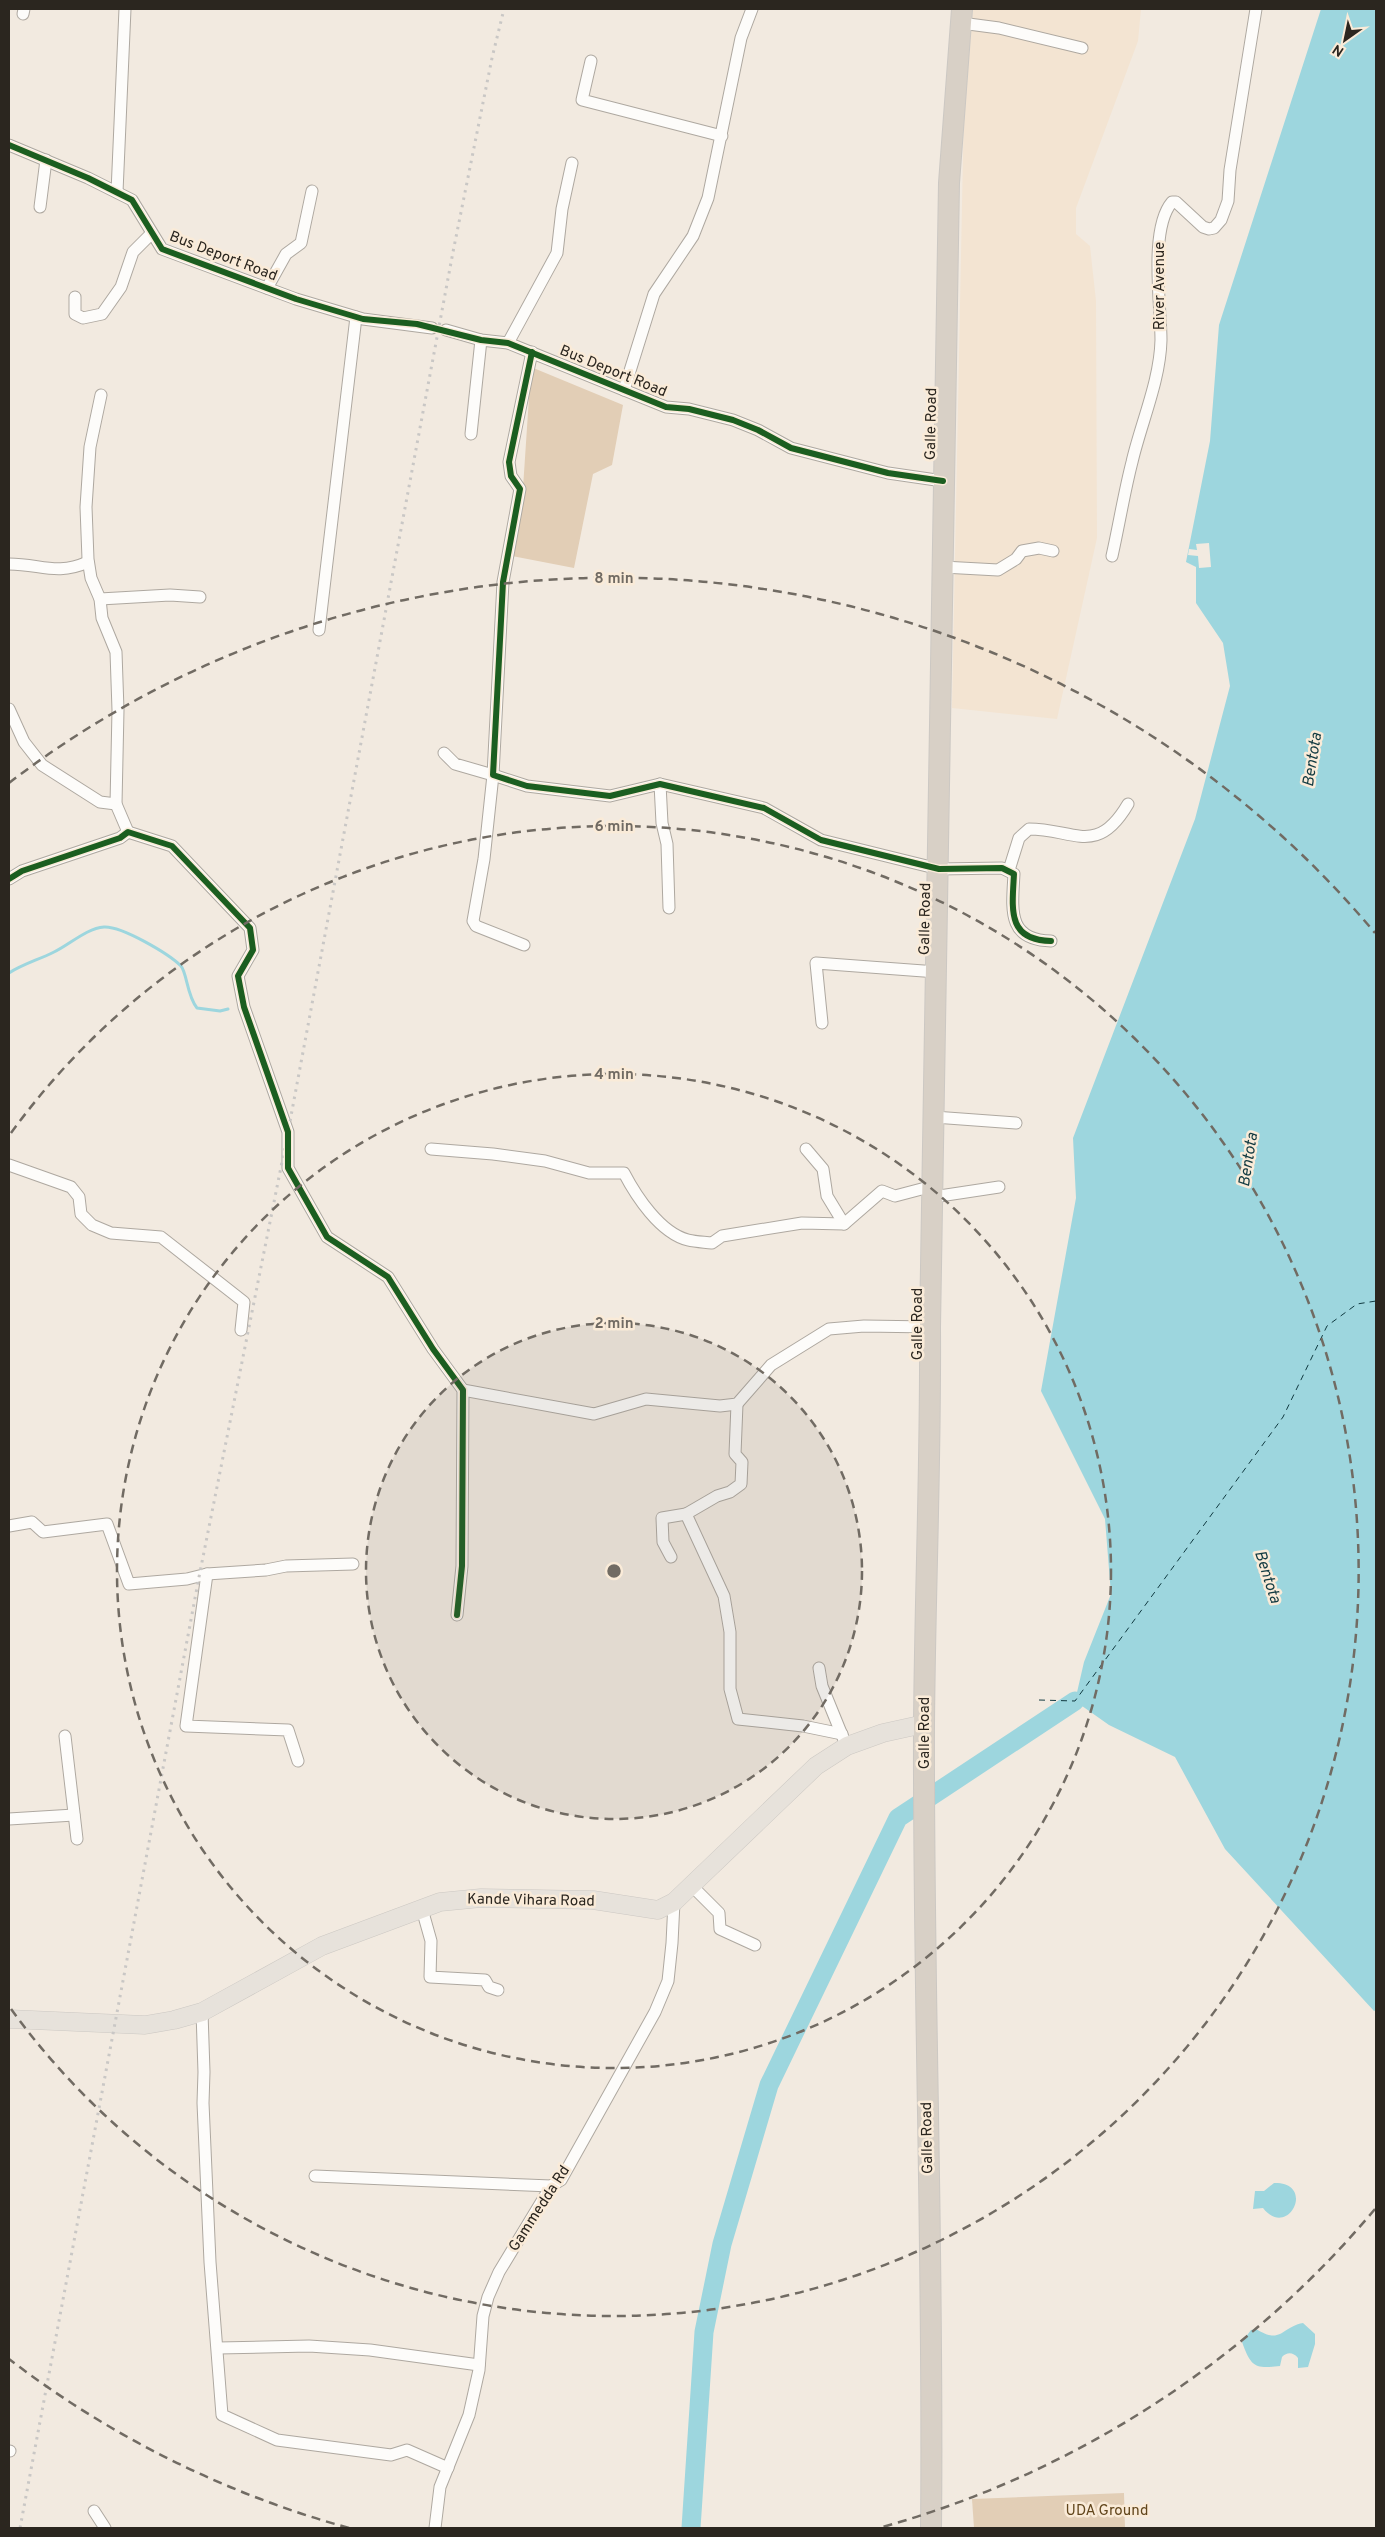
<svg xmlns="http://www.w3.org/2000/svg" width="1385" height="2537" font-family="Overpass,sans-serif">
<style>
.built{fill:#f3e4d2}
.green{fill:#e2ceb6}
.water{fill:#9dd6de}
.pier{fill:#f2eae0}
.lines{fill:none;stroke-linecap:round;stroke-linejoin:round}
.stream{stroke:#9dd6de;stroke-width:3}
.river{stroke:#9dd6de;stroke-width:19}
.ferry{stroke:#113a41;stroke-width:1;stroke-dasharray:6 5;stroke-linecap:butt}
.street-casing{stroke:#aea8a0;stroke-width:13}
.primary-casing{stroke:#ccc8c3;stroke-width:19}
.highway-casing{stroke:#ccc8c3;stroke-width:22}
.street{stroke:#fdfcfa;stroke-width:11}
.primary{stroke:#e7e2db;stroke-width:18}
.highway{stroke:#d8d0c6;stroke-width:20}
.rail{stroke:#c9c7c5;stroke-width:3;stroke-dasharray:2.5 5;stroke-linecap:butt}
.cycleway-casing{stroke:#faebd8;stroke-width:9}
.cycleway{stroke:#1b5e20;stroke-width:6}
.ring{fill:none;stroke:#716b63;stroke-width:2.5;stroke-dasharray:9 6}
.labels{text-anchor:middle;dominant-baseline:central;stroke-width:5;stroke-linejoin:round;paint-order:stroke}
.street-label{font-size:15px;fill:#2b261f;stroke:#faebd8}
.park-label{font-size:15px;fill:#61451b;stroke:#faebd8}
.water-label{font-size:16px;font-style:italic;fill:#113a41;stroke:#faebd8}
.centre{fill:#716b63;stroke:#faebd8;stroke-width:2.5}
.ring-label{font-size:15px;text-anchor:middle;font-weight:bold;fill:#716b63;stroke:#faebd8;stroke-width:5;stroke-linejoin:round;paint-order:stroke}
</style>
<rect width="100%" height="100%" fill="#f2eae0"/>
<!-- built -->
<path class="built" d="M 971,9 L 1141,9 L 1138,41 L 1076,208 L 1076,234 L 1090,246 L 1096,301 L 1097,538 L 1057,719 L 952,708 L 964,105 Z"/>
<!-- green -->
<g class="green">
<path d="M 531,367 L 623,405 L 612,465 L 593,474 L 574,568 L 512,556 L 523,488 Z"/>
<path d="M 1124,2493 L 1125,2528 L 974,2528 L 972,2499 Z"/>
</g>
<!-- water -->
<g class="water">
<path d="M 1321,9 L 1376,9 L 1376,2010 L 1374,2011 L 1225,1849 L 1175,1757 L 1109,1725 L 1075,1701 L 1084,1662 L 1111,1594 L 1105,1519 L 1041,1391 L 1076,1198 L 1073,1138 L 1195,819 L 1230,686 L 1223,643 L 1196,603 L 1196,567 L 1186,562 L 1210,441 L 1219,325 Z"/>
<path d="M 1274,2183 C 1317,2182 1288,2240 1263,2208 L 1253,2209 L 1255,2191 L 1264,2191 Z"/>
<path d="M 1303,2323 L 1315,2334 L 1315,2344 L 1308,2367 L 1298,2368 L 1298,2358 C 1293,2352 1287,2352 1282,2357 L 1280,2366 C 1255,2369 1251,2367 1242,2342 L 1251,2330 L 1256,2329 C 1282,2345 1281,2327 1303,2323 Z"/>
</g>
<!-- pier -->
<path class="pier" d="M 1209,543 L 1211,567 L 1199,568 L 1198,556 L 1188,555 L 1189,549 L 1197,550 L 1196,544 Z"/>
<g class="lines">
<!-- stream -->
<path class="stream" d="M 9,973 C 23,964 38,960 54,952 C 69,945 87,928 104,927 C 122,926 169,954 181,966 C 187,973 187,996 197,1008 L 220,1011 L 228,1009"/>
<!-- river -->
<path class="river" d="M 691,2528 L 704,2332 L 722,2244 L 769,2085 L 898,1818 L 1075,1701"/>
<!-- ferry -->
<path class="ferry" d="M 1039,1700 L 1075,1701 L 1283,1417 L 1327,1326 L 1357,1304 L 1376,1301"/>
<!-- street casing -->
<g class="street-casing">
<g id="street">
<path d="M 23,14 L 24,9"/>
<path d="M 961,23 L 999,28 L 1082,48"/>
<path d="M 591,61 L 582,100 L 722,136"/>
<path d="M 9,145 L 88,178 L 132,200 L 162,249 L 296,299 L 363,319 L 432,328"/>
<path d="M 117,192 L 125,9"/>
<path d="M 40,207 L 46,160"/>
<path d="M 267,288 L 286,254 L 301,243 L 312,191"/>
<path d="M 75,297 L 75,314 L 83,318 L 102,314 L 121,287 L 133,252 L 151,234"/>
<path d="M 446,330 L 481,340 L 508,343 L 666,407 L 689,409 L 733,420 L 758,430 L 791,448 L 888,473 L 943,481"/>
<path d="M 508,343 L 557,253 L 562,209 L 572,163"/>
<path d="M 532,352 L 509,462 L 511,476 L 520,489 L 503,582 L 493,775 L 527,786 L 610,796 L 660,784 L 764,808 L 821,840 L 939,869 L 1002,868 L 1014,874 C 1012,910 1007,940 1051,941"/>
<path d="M 624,390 L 654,294 L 693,236 L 708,198 L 741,38 L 752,9"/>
<path d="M 101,395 L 90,447 L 86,507 L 88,559 L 91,578 L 100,599 L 102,618 L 116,652 L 118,710 L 116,804 L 128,832"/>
<path d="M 471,434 L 481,340"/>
<path d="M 1112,556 C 1119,525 1124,493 1132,462 C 1141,423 1160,381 1161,340 C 1161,305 1149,229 1172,202 L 1176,202 L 1203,227 L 1209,229 L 1214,228 L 1221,220 L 1228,201 L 1230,170 L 1256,9"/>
<path d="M 9,564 C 41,564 56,576 88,562"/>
<path d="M 943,567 L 998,570 L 1016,559 L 1022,551 L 1039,548 L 1053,551"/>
<path d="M 100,599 L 170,595 L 200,597"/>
<path d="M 319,630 L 356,317"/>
<path d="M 9,709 L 24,742 L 42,765 L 100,802 L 116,804"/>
<path d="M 444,753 L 455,764 L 493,775 L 484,859 L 473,921 L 476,926 L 524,945"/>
<path d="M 660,784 L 662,823 L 667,844 L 669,908"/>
<path d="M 1009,870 L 1019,838 L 1029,829 C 1074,829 1097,857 1128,804"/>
<path d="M 9,879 L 22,871 L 120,838 L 128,832 L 172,846 L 250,928 L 253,950 L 238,976 L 244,1007 L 288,1132 L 288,1168 L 327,1237 L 388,1277 L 433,1349 L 463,1390 L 462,1566 L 457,1615"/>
<path d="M 822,1023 L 816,963 L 937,972"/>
<path d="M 934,1117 L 1016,1123"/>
<path d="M 431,1149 L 493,1154 L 545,1161 L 589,1173 L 624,1173 C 636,1196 660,1233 688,1240 C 696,1242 704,1242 712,1243 L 722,1236 L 802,1223 L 844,1224 L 882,1191 L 895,1196 L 933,1186"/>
<path d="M 806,1149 L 823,1169 L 827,1196 L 844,1224"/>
<path d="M 9,1165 L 71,1187 L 79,1197 L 81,1214 L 92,1225 L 111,1233 L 161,1237 L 244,1302 L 241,1330"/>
<path d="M 933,1197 L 999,1187"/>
<path d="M 463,1390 L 594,1414 L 646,1399 L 720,1406 L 737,1404 L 771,1365 L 829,1329 L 864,1326 L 930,1327"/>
<path d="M 737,1404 L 735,1454 L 742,1462 L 741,1484 L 730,1492 L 717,1496 L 686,1514 L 724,1596 L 730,1632 L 730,1689 L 738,1719 L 803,1726 L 842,1734"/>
<path d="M 9,1526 L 32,1522 L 43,1532 L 107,1524 L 129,1584 L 187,1579 L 207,1574 L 266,1570 L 286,1566 L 353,1564"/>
<path d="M 671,1557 L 663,1542 L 662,1518 L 686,1514"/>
<path d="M 207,1574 L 186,1726 L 288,1730 L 298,1761"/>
<path d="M 819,1668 L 822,1686 L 844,1740"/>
<path d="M 65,1736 L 77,1839"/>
<path d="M 9,1819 L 74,1815"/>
<path d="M 691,1885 L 719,1913 L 720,1929 L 755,1945"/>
<path d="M 422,1909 L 431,1941 L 430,1977 L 485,1980 L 489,1987 L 498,1990"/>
<path d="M 202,2012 L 204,2072 L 203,2103 L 210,2262 L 222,2415 L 277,2440 L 391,2455 L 407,2450 L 448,2468"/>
<path d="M 315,2176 L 551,2186"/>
<path d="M 218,2348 L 309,2346 L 370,2350 L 479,2365"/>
<path d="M 9,2451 L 10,2451"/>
<path d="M 94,2511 L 105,2528"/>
<path d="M 435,2528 L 440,2487 L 469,2415 L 479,2370 L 483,2316 L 488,2297 L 499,2272 L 551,2186 L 561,2180 L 655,2012 L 668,1981 L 672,1943 L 674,1902"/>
</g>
</g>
<!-- primary casing -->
<g class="primary-casing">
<path id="primary" d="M 9,2019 L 145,2025 L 174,2020 L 202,2012 L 322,1946 L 440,1902 L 481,1898 L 593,1900 L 658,1910 L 674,1902 L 816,1766 L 847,1746 L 883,1733 L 924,1724"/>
</g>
<!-- highway casing -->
<g class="highway-casing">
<path id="highway" d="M 931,2528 C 934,2261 923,1993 924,1725 C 925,1593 931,1460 930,1327 L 949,183 L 962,9"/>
</g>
<!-- street -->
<use href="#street" class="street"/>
<!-- primary -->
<use href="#primary" class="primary"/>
<!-- highway -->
<use href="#highway" class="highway"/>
<!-- rail -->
<path class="rail" d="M 20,2528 L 199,1577 L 288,1132 L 453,252 L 492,58 L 504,9"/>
<!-- cycleway casing -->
<g class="cycleway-casing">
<g id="cycleway">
<path d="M 9,145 L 88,178 L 132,200 L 162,249 L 296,299 L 363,319 L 417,324 L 481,340 L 508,343 L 666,407 L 689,409 L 733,420 L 758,430 L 791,448 L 888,473 L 943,481"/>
<path d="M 532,352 L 509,462 L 511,476 L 520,489 L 503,582 L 493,775 L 527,786 L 610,796 L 660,784 L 764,808 L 821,840 L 939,869 L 1002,868 L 1014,874 C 1012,910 1007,940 1051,941"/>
<path d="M 9,879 L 22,871 L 120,838 L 128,832 L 172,846 L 250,928 L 253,950 L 238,976 L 244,1007 L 288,1132 L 288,1168 L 327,1237 L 388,1277 L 433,1349 L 463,1390 L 462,1566 L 457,1615"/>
</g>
</g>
<!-- cycleway -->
<use href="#cycleway" class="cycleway"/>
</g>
<!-- distance rings -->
<circle cx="614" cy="1571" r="248" fill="#716b63" fill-opacity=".12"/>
<g class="ring">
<circle cx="614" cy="1571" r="248"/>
<circle cx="614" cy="1571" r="497"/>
<path d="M11 1133A745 745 0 1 1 11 2009"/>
<path d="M1375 2209A993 993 0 0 1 879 2528M349 2528A993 993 0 0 1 9 2359M9 783A993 993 0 0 1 1375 933"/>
</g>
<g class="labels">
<!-- street labels -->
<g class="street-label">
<text transform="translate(223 257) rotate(21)">Bus Deport Road</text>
<text transform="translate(1160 286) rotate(-90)">River Avenue</text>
<text transform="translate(613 372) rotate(22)">Bus Deport Road</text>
<text transform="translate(932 424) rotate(-89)">Galle Road</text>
<text transform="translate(926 919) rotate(-89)">Galle Road</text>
<text transform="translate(918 1324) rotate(-90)">Galle Road</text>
<text transform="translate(925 1733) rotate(-90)">Galle Road</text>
<text transform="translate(531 1901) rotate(1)">Kande Vihara Road</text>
<text transform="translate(928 2138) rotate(-91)">Galle Road</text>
<text transform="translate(540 2209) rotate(-57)">Gammedda Rd</text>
</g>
<!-- park labels -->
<g class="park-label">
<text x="1107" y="2511">UDA Ground</text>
</g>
<!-- water labels -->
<g class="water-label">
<text transform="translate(1313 760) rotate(-81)">Bentota</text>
<text transform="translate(1249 1160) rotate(-81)">Bentota</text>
<text transform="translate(1267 1577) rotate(72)">Bentota</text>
</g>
</g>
<circle cx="614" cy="1571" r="8" class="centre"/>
<g class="ring-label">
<text x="614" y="583">8 min</text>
<text x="614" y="831">6 min</text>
<text x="614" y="1079">4 min</text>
<text x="614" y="1328">2 min</text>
</g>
<!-- border -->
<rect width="1385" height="2537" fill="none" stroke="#2b261f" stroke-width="20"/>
<!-- north arrow -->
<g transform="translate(1345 40) rotate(213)" stroke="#faebd8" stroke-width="4" paint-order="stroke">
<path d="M0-4L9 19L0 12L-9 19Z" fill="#2b261f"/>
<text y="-8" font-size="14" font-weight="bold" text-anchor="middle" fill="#2b261f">N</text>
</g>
</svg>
